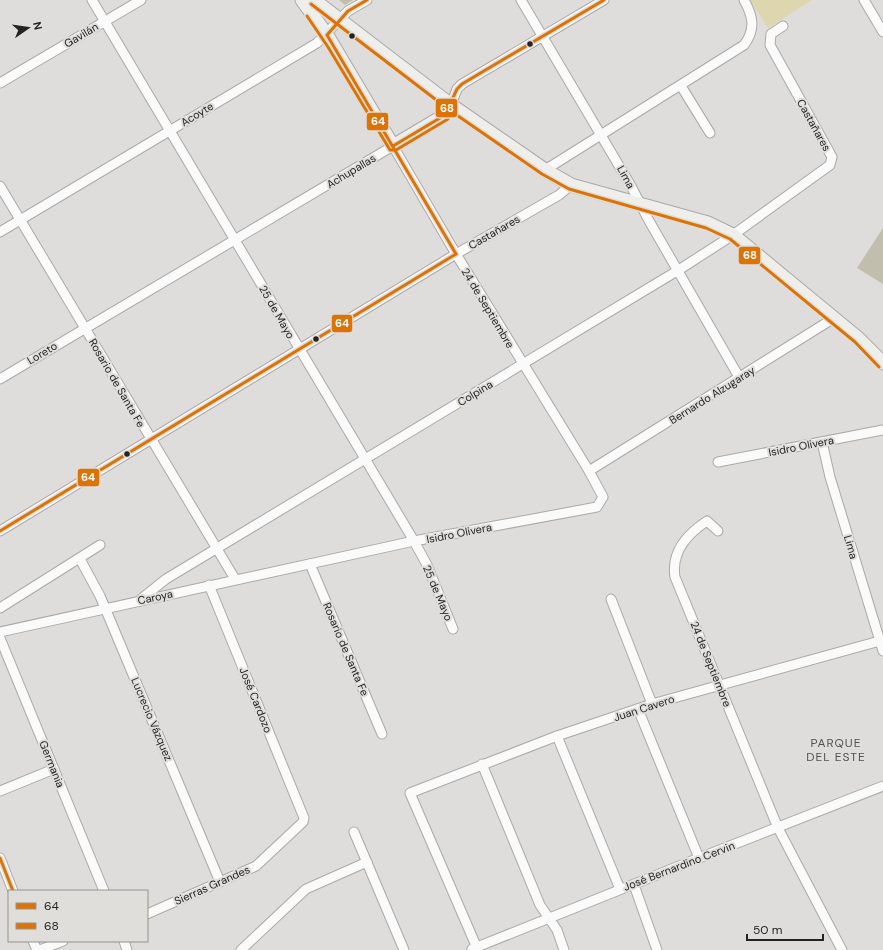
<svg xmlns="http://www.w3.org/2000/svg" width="883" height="950" font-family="'DM Sans',sans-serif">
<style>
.green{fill:#ded6ae}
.building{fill:#c1beae}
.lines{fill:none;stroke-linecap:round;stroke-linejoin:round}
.street-casing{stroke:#aaa9a8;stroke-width:11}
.secondary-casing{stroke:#aaa9a8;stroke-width:15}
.street{stroke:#fafafa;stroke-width:9}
.secondary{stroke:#eeeeeb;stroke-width:13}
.bus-1-casing{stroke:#dfdeda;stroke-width:6}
.bus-2-casing{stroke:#dfdeda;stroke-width:6}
.bus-1{stroke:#de7305;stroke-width:3}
.bus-2{stroke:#de7305;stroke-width:3}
.bus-dot{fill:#242322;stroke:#dfdeda;stroke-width:1.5}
.labels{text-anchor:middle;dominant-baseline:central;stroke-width:4;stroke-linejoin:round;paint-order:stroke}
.street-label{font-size:11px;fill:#242322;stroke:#dfdeda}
.neighbourhood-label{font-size:12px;letter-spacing:1px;fill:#52514e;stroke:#dfdeda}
.line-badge{stroke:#dfdeda;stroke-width:1.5}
.badge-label{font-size:11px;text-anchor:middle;font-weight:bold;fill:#fff}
</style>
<rect width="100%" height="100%" fill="#dedddb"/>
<!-- green -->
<path class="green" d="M 750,0 L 812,0 L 768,28 Z"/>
<!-- building -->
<g class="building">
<path d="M 339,0 L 353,0 L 345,5 Z"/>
<path d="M 883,228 L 883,284 L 857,268 Z"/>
</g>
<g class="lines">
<!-- street casing -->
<g class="street-casing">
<g id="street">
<path d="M 92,0 L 414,541 L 427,565 L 453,629"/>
<path d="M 521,0 L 631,186 L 648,219 L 739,377"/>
<path d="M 864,0 L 883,32"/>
<path d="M 0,83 L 141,0"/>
<path d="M 681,86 L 710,133"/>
<path d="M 451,105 L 457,89 L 462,84 L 604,0"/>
<path d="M 545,170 L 744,45 C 756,29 753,16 744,0"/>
<path d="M 0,186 L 235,579"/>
<path d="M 0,232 L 317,43 L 348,11 L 367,0"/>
<path d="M 0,379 L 393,146 L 456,254 L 589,471 L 603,497 L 597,507 L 414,541 L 0,632"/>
<path d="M 822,442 L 830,477 L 883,651"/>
<path d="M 718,462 L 883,430"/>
<path d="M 589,471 L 834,318"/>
<path d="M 0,531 L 456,254 L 559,195 L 571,185"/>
<path d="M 718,531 L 707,521 C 687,534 671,552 675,577 L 778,828 L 842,950"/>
<path d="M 80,559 L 100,596 L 220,882"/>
<path d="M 310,564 L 382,734"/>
<path d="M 141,599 L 166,579 L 677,271 L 733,235 L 830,165 L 832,157 L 770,45 L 771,34 L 783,26"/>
<path d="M 611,599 L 652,704"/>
<path d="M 0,608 L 100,545"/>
<path d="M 0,638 L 104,891"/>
<path d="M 638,709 L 699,858"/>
<path d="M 557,736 L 620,889"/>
<path d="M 482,764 L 540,905 L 557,930 L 564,950"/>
<path d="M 0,791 L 54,769"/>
<path d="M 354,832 L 404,950"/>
<path d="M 0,858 L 13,891"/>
<path d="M 634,885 L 657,950"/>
<path d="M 147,914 L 256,866 L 303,822 L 304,818 L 209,585"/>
<path d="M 33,941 L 37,950"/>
<path d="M 124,941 L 127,950"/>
<path d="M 477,948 L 410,793 L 557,736 L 652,704 L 883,640"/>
<path d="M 472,949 L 699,858 L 883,786"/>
<path d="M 40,950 L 63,941"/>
<path d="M 241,950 L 306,889 L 367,862"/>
</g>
</g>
<!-- secondary casing -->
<g class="secondary-casing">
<g id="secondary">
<path d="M 302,0 L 327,35 L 393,146 L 445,115 L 451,105"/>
<path d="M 314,0 L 451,105 L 545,170 L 571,185 L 708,223 L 733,235 L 858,338 L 883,363"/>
</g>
</g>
<!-- street -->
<use href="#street" class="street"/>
<!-- secondary -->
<use href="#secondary" class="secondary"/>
<!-- bus-1 casing -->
<g class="bus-1-casing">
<g id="bus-1">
<path d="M 367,0 L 348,11 L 327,35 L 456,254"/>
<path d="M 393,146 L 445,115 L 457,89 L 462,84 L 604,0"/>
<path d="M 0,531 L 456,254"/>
<path d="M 0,858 L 13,891"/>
</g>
</g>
<!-- bus-2 casing -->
<g class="bus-2-casing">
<g id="bus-2">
<path d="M 311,4 L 448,109 L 542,174 L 569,189 L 706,228 L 730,239 L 855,342 L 879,367"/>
<path d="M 307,16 L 328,47 L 390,150 L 396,150 L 448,119 L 455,108"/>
</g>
</g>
<!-- bus-1 -->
<use href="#bus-1" class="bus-1"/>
<!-- bus-2 -->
<use href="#bus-2" class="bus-2"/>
</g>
<!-- markers -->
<g class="bus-dot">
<circle cx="352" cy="36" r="3.5"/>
<circle cx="530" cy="44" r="3.5"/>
<circle cx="316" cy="339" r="3.5"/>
<circle cx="127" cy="454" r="3.5"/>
</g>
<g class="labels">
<!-- street labels -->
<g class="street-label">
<text transform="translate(81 35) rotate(-31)">Gavilán</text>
<text transform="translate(197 114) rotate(-31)">Acoyte</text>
<text transform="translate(814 125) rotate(61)">Castañares</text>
<text transform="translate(351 171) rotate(-31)">Achupallas</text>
<text transform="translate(626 177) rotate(61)">Lima</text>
<text transform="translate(494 232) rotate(-30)">Castañares</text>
<text transform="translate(488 308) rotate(59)">24 de Septiembre</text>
<text transform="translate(277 312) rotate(60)">25 de Mayo</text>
<text transform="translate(42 353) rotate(-31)">Loreto</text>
<text transform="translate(117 383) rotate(60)">Rosario de Santa Fe</text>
<text transform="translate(475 393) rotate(-31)">Colpina</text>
<text transform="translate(712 395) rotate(-32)">Bernardo Alzugaray</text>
<text transform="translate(801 446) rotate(-11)">Isidro Olivera</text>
<text transform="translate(459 533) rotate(-11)">Isidro Olivera</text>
<text transform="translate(851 547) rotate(74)">Lima</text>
<text transform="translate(438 593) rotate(67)">25 de Mayo</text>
<text transform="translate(155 597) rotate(-12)">Caroya</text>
<text transform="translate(346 649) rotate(67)">Rosario de Santa Fe</text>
<text transform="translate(711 664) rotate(68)">24 de Septiembre</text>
<text transform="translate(256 700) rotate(68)">José Cardozo</text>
<text transform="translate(644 708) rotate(-18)">Juan Cavero</text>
<text transform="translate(152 719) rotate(67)">Lucrecio Vázquez</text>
<text transform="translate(52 764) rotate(68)">Germania</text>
<text transform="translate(679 866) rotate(-21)">José Bernardino Cervin</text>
<text transform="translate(212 885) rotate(-24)">Sierras Grandes</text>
</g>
<!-- neighbourhood labels -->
<g class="neighbourhood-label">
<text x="836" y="743">PARQUE<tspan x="836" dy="14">DEL ESTE</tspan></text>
</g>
</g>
<g class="line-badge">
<rect x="435" y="98" width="23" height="20" rx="4" fill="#de7305"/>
<rect x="366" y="112" width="23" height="19" rx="4" fill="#de7305"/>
<rect x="738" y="246" width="23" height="19" rx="4" fill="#de7305"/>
<rect x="331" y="314" width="22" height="19" rx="4" fill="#de7305"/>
<rect x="77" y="468" width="23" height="19" rx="4" fill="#de7305"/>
</g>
<g class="badge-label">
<text x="447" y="112">68</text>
<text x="378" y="125">64</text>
<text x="750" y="259">68</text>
<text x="342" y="327">64</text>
<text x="88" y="481">64</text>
</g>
<!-- legend -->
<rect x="8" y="890" width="140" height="52" fill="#dfdeda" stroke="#949390"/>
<rect x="16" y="903" width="20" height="6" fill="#de7305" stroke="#949390"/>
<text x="44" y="910" font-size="12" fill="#242322">64</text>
<rect x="16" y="923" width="20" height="6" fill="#de7305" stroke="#949390"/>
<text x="44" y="930" font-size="12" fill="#242322">68</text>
<!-- north arrow -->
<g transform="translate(28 28) rotate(77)" stroke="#dfdeda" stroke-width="3" paint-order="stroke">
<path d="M0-3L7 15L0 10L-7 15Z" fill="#242322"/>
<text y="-6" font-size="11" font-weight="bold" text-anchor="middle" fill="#242322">N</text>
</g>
<!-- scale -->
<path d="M747 934v6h76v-6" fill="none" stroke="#242322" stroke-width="2"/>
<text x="753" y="934" font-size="12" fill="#242322" stroke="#dfdeda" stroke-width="3" paint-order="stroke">50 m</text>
</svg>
